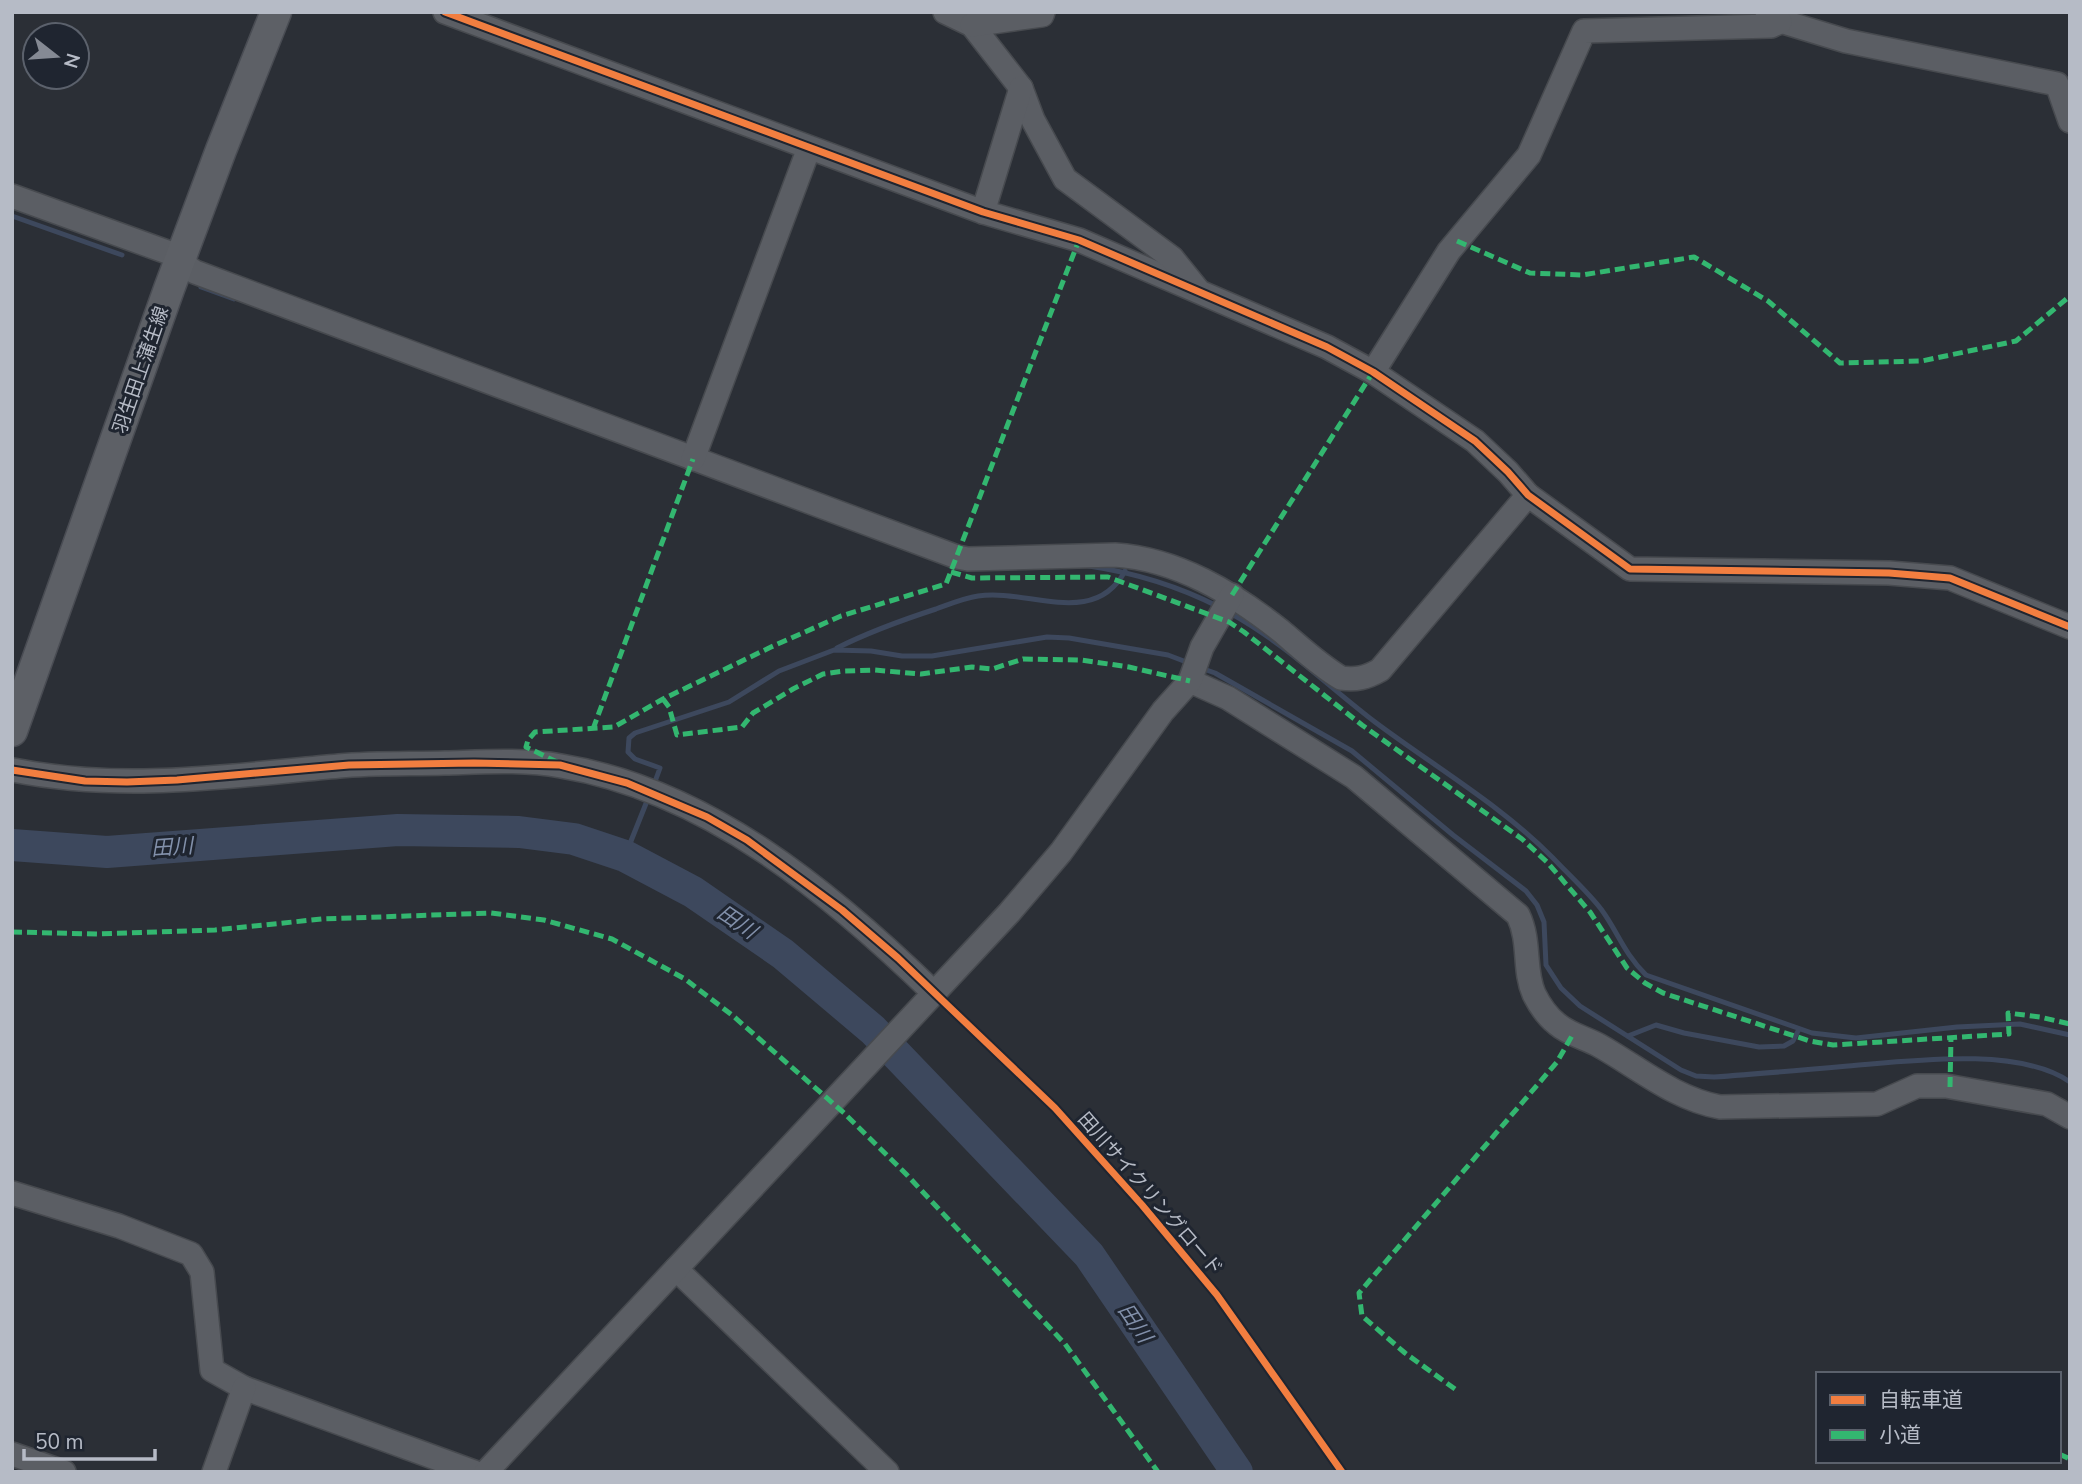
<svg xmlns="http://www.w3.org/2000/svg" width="2082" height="1484" font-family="'Nunito Sans','Noto Sans JP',sans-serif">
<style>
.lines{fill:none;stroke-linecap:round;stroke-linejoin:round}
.stream{stroke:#3d485d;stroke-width:5}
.river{stroke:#3d485d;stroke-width:32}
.minor-casing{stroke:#474a4f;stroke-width:26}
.major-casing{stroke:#494c53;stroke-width:33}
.minor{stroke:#5b5e64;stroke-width:23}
.major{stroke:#5d6066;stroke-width:30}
.quiet{stroke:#33b770;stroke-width:5;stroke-dasharray:10 5;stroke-linecap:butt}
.cycleway-casing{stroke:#1f2530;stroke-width:11}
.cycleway{stroke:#f27e40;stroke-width:7}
.labels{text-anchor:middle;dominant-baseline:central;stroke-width:6;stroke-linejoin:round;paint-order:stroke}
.street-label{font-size:19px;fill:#b6bbc6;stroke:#1f2530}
.water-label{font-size:21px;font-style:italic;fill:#8290aa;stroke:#1f2530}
</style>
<rect width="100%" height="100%" fill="#2b2f36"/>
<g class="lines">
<!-- stream -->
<g class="stream">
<path d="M 12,216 L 122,255"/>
<path d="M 201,287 L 234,299"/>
<path d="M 1089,566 C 1136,573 1176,585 1219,607"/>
<path d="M 1230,613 C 1283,642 1328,686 1375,722 C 1435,767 1501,805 1553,858 C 1569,875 1587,891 1601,909 C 1618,932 1623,952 1646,975 L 1812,1033 L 1856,1038 L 1957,1027 L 2020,1024 L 2070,1035"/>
<path d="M 837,648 C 869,632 902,620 936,609 C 950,604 964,598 978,596 C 1027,588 1094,629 1125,571"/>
<path d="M 1201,668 L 1215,673 L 1352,751 L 1453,835 L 1526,891 L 1537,905 L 1544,922 L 1546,965 L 1561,988 L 1580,1006 L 1681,1070 L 1696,1076 L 1714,1077 C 1758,1074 1803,1070 1848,1066 C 1908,1061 2019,1046 2070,1082"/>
<path d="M 653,787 L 660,768 L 635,759 L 628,752 L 629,738 L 635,733 L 729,702 L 779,671 L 834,650 L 871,651 L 902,656 L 932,656 L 1047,637 L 1069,638 L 1168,655 L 1189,663"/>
<path d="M 625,856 L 649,796"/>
<path d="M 1628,1036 L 1656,1025 L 1684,1033 L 1759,1047 L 1784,1046 L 1793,1041 L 1799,1029"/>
</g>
<!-- river -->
<path class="river" d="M 12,845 L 107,852 L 398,830 L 519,832 L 574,839 L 625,856 L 693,892 L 783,954 L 873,1030 L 1089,1255 L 1237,1472"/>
<!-- minor casing -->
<g class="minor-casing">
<g id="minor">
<path d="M 445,12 L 983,212 L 1079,240 L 1327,347 L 1373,372 L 1475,441 L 1508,472 L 1528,495 L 1630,569 L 1889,573 L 1950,578 L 2070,627"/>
<path d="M 945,12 L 972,25 L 1021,88 L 1033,120 L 1065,179 L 1172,258 L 1197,289"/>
<path d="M 1767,17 L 1846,41 L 2057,84 L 2070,121"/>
<path d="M 972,25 L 1042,15 L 1043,12"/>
<path d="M 12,196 L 181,257 L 189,268 L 195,272 L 957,557 L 968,559 L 1115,555 C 1177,559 1233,593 1281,631 C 1300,647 1319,665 1341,678 C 1356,680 1366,678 1380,670 L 1528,495"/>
<path d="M 983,212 L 1021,88"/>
<path d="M 1373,372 L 1449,251 L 1529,155 L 1584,31 L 1771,26 L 1780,22"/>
<path d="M 693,459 L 809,148"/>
<path d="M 1190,681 L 1228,698 L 1354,777 L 1518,915 C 1531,942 1523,969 1534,994 C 1539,1004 1548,1017 1557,1024 C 1570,1035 1586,1038 1600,1046 C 1639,1068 1675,1099 1720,1107 L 1877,1104 L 1917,1086 L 1946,1086 L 2047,1104 L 2070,1117"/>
<path d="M 13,770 C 123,792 229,776 339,766 C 374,763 410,764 445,763 C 482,762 523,759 561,766 C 707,790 830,892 934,993"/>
<path d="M 12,1193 L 119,1226 L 191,1254 L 202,1272 L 212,1370 L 244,1388 L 474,1472"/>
<path d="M 676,1269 L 887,1472"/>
<path d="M 12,1454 L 64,1472"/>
<path d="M 214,1472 L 244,1388"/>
<path d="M 486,1472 L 1009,913 L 1061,852 L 1163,711 L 1190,681 L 1202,647 L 1232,595"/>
</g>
</g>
<!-- major casing -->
<g class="major-casing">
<path id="major" d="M 12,731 L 169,289 L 221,150 L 276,12"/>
</g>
<!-- minor -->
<use href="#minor" class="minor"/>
<!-- major -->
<use href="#major" class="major"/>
<!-- quiet -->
<g class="quiet">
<path d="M 1457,241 L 1530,273 L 1582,275 L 1694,257 L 1768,301 L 1840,363 L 1922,361 L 2016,341 L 2070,296"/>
<path d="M 951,572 L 972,578 L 1108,577 L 1229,622 L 1244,632 L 1362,725 L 1522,839 L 1547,862 L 1590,912 L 1627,968 L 1645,983 L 1663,993 L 1810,1041 L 1833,1045 L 2009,1034 L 2008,1013 L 2040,1017 L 2070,1024"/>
<path d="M 1232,595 L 1373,372"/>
<path d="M 663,699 L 669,707 L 677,735 L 742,727 L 753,713 L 793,689 L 823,674 L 844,671 L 874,670 L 921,674 L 972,667 L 992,669 L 1023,659 L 1081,660 L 1129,667 L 1190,681"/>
<path d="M 593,729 L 693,459"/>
<path d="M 557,762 L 526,747 L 528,740 L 535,732 L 614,727 L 663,699 L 771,647 L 841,616 L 946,584 L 1079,240"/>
<path d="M 12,932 L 97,934 L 215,930 L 322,919 L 491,913 L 544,920 L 612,939 L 685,979 L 732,1015 L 844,1113 L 906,1174 L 1065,1344 L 1158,1472"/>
<path d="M 1950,1087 L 1951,1037"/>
<path d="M 1455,1389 L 1405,1353 L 1362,1316 L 1359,1293 L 1557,1062 L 1573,1034"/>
<path d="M 2059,1454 L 2070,1459"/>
</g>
<!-- cycleway casing -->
<g class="cycleway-casing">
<g id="cycleway">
<path d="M 445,12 L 983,212 L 1079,240 L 1327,347 L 1373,372 L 1475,441 L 1508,472 L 1528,495 L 1630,569 L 1889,573 L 1950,578 L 2070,627"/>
<path d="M 12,770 L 85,781 L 127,782 L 177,780 L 349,765 L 474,763 L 560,765 L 627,783 L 707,817 L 747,840 L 842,910 L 898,958 L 1055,1108 L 1142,1205 L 1217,1295 L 1342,1472"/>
</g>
</g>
<!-- cycleway -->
<use href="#cycleway" class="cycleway"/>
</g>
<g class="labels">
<!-- street labels -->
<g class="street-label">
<text transform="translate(141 370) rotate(-71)">羽生田上蒲生線</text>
<text transform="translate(1150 1194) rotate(49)">田川サイクリングロード</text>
</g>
<!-- water labels -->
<g class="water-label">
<text transform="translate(172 847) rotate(-4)">田川</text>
<text transform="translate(737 922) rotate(34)">田川</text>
<text transform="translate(1135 1323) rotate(56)">田川</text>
</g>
</g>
<!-- border -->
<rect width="2082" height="1484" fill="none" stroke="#b6bbc6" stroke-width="28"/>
<!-- legend -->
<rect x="1816" y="1372" width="245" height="91" fill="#1f2530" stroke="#5b616c" stroke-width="2"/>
<rect x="1830" y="1395" width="35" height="10" fill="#f27e40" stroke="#5b616c" stroke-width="2"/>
<text x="1879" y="1407" font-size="21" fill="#b6bbc6">自転車道</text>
<rect x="1830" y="1430" width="35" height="10" fill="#33b770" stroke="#5b616c" stroke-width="2"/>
<text x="1879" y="1442" font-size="21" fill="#b6bbc6">小道</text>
<!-- north arrow -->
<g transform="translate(56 56) rotate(107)"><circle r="33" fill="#1f2530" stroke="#5b616c" stroke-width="2"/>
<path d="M0-5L12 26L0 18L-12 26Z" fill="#858a94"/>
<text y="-10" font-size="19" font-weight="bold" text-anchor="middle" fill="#b6bbc6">N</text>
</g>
<!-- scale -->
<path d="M24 1449v10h131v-10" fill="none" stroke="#b6bbc6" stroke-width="3.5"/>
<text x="35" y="1449" font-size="21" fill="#b6bbc6" stroke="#1f2530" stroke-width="5" paint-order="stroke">50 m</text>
</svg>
